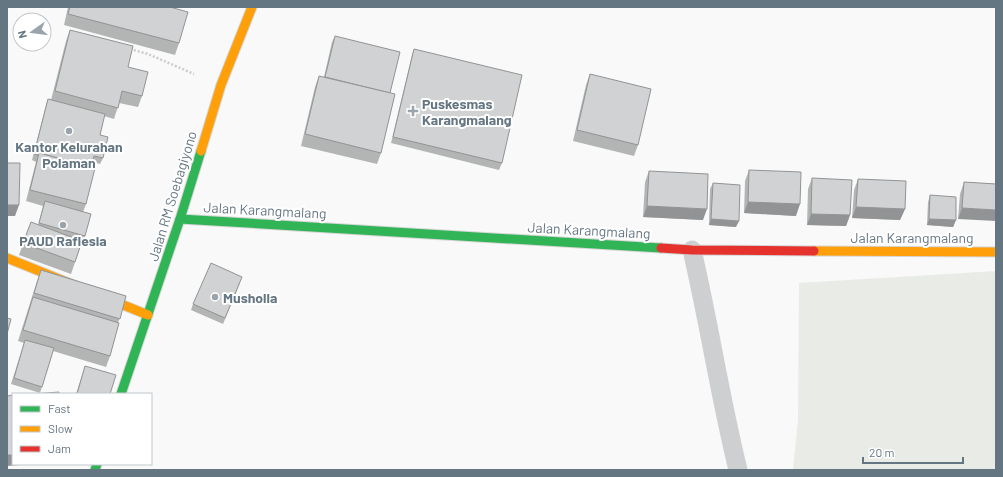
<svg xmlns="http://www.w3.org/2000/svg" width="1003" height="477" font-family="Barlow,sans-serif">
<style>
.green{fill:#e8ebe6}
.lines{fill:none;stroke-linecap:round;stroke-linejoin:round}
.fast-casing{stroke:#d5d6d7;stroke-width:11}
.slow-casing{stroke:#d5d6d7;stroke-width:11}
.jam-casing{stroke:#d5d6d7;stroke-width:11}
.path{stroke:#cbcccd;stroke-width:2.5;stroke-dasharray:2 2;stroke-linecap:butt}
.lane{stroke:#cecfd0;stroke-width:19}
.fast{stroke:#30b455;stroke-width:9}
.slow{stroke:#ff9f0a;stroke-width:9}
.jam{stroke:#e5322d;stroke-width:9}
.wall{fill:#b3b5b5}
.shaded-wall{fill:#929394}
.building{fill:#d0d2d3;stroke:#929394}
.poi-dot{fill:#99a4ac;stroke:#fff;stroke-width:1.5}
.labels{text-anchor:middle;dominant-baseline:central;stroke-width:4;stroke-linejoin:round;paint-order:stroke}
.poi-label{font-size:14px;font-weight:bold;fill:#657683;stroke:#fff;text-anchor:start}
.street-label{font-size:14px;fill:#657683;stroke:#fff}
</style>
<rect width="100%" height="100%" fill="#f9f9f9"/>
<!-- green -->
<path class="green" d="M 996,271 L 996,470 L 793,470 L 798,420 L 799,283 Z"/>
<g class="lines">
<!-- fast casing -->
<g class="fast-casing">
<g id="fast">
<path d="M 180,219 L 661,248"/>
<path d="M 121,394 L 180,219 L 201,151"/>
<path d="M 95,470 L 97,464"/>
</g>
</g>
<!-- slow casing -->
<g class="slow-casing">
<g id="slow">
<path d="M 201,151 L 221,85 L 252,7"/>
<path d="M 814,251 L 996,252"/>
<path d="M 7,258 L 148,315"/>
</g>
</g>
<!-- jam casing -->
<g class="jam-casing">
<path id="jam" d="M 661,248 L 692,250 L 814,251"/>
</g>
<!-- path -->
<path class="path" d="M 130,49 L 148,54 L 194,74"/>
<!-- lane -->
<path class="lane" d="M 692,250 C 709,323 720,397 738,470"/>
<!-- fast -->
<use href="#fast" class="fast"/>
<!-- slow -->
<use href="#slow" class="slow"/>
<!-- jam -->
<use href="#jam" class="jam"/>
</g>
<!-- wall -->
<g class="wall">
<path d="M 68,7 L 176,7 L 175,8 L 179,43 L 175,55 L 64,25 Z"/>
<path d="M 70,30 L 128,67 L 142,96 L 138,107 L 119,103 L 114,119 L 104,116 L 100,135 L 103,158 L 100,164 L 93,162 L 86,204 L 83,212 L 85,236 L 83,242 L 82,242 L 71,274 L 19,255 L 31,222 L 38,225 L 43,206 L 26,201 L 36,162 L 32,160 L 46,105 L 48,99 L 51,100 L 66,41 Z"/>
<path d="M 335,36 L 390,93 L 381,153 L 377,164 L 301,146 L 315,87 L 319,76 L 324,77 L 332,42 Z"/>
<path d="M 414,49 L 502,163 L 499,170 L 391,143 L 412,55 Z"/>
<path d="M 590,74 L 638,145 L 634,156 L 573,141 L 586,85 Z"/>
<path d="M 749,170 L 796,216 L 744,213 L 745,181 Z"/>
<path d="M 649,171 L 703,220 L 643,217 L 645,182 Z"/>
<path d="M 812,178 L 850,215 L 846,226 L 807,225 L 808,189 Z"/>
<path d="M 858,179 L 905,209 L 900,220 L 852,218 L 854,190 Z"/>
<path d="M 964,182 L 996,184 L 958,219 L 960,194 Z"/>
<path d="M 713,183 L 736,227 L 709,225 L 710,189 Z"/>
<path d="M 930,195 L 956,220 L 953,227 L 927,225 L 928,202 Z"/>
<path d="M 41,270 L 126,296 L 118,323 L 110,356 L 106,367 L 53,351 L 40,393 L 11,384 L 24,343 L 18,341 L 37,281 Z"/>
<path d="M 240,283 L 223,324 L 191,310 L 193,304 Z"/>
<path d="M 85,366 L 110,394 L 76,394 Z"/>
</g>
<!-- shaded-wall -->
<g class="shaded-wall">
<path d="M 748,202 L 800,204 L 796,216 L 744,213 Z"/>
<path d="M 7,205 L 19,205 L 15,216 L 7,216 Z"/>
<path d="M 647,206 L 707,209 L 703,220 L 643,217 Z"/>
<path d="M 856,207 L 905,209 L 900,220 L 852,218 Z"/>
<path d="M 962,208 L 996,210 L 996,221 L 958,219 Z"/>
<path d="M 811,214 L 850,215 L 846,226 L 807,225 Z"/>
<path d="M 711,219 L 739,221 L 736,227 L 709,225 Z"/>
<path d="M 929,219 L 956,220 L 953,227 L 927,225 Z"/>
<path d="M 7,455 L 13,455 L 13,464 L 33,464 L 7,466 Z"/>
</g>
<!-- building -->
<g class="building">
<path d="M 70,7 L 170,7 L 188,12 L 179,43 L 68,14 Z"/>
<path d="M 70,30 L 133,46 L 128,67 L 148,72 L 142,96 L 122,91 L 118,108 L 55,91 Z"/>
<path d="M 335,36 L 400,52 L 390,93 L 325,77 Z"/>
<path d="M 414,49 L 522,75 L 502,163 L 393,137 Z"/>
<path d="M 590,74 L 651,89 L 638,145 L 577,130 Z"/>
<path d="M 319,76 L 395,94 L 381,153 L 305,134 Z"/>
<path d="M 48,99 L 105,114 L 100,135 L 108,137 L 103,158 L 94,156 L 91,167 L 39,153 L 38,155 L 34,154 Z"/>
<path d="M 39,153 L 95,168 L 86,204 L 30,190 Z"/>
<path d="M 7,163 L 20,163 L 19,205 L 7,205 Z"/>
<path d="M 749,170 L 801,172 L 800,204 L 748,202 Z"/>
<path d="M 649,171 L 708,174 L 707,209 L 647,206 Z"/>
<path d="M 812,178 L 852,180 L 850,215 L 811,214 Z"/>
<path d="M 858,179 L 906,181 L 905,209 L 856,207 Z"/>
<path d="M 964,182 L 996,184 L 996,210 L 962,208 Z"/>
<path d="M 713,183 L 740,185 L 739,221 L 711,219 Z"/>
<path d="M 930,195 L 956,197 L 956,220 L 929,219 Z"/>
<path d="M 45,201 L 91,214 L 85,236 L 39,223 Z"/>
<path d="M 31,222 L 82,241 L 75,262 L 23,243 Z"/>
<path d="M 211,263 L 242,277 L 225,318 L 193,304 Z"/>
<path d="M 41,270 L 126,296 L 120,319 L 34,293 Z"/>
<path d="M 33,297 L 119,323 L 110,356 L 23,330 Z"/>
<path d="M 7,318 L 11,319 L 7,334 Z"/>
<path d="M 25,340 L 54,348 L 42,387 L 14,378 Z"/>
<path d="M 85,366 L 116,375 L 110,394 L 77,394 Z"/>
<path d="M 59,392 L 59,394 L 33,394 Z"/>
<path d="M 13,395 L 13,455 L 7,455 L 7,396 Z"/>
</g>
<!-- markers -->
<g class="poi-dot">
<path d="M411 105h4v4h4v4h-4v4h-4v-4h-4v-4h4z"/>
<circle cx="69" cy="131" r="4"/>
<circle cx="63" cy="225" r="4"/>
<circle cx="215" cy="297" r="4"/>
</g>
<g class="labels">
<!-- poi labels -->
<g class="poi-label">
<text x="422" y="103">Puskesmas<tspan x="422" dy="16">Karangmalang</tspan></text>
<text x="69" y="146" text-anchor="middle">Kantor Kelurahan<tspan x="69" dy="16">Polaman</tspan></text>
<text x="63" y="240" text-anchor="middle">PAUD Raflesia</text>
<text x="223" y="297">Musholla</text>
</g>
<!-- street labels -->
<g class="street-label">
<text transform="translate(172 196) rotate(-73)">Jalan RM Soebagiyono</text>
<text transform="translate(265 210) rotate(3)">Jalan Karangmalang</text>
<text transform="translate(589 230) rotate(3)">Jalan Karangmalang</text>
<text x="912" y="237">Jalan Karangmalang</text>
</g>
</g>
<!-- border -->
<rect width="1003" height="477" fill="none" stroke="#657683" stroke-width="16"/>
<!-- legend -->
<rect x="12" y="393" width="140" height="72" fill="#ffffff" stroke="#c1c8cd"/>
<rect x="20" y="406" width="20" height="6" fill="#30b455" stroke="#c1c8cd"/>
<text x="48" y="413" font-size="12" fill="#657683">Fast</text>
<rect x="20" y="426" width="20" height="6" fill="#ff9f0a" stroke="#c1c8cd"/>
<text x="48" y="433" font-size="12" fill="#657683">Slow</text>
<rect x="20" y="446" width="20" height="6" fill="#e5322d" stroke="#c1c8cd"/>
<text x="48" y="453" font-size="12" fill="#657683">Jam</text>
<!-- north arrow -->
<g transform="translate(32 32) rotate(256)"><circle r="19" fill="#ffffff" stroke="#c1c8cd"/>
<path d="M0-3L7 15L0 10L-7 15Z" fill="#99a4ac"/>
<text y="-6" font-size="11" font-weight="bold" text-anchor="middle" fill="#657683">N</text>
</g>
<!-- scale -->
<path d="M863 457v6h100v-6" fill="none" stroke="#657683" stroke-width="2"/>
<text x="869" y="457" font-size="12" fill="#657683" stroke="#ffffff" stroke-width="3" paint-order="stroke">20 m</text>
</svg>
